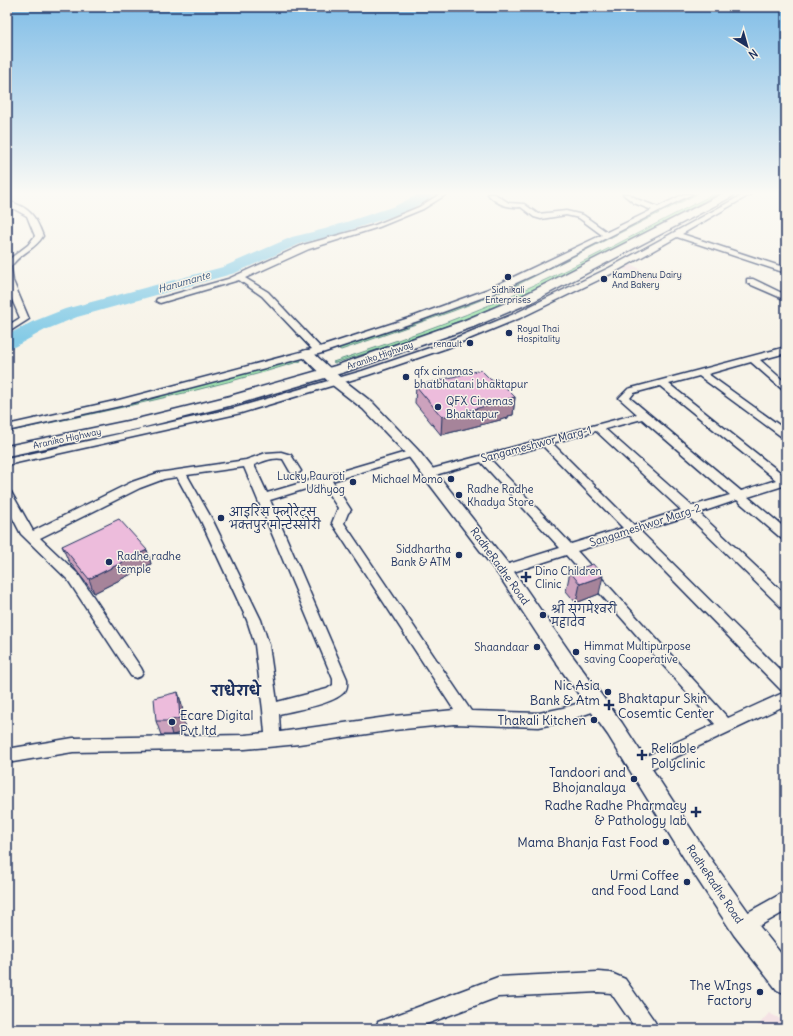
<svg xmlns="http://www.w3.org/2000/svg" width="793" height="1036" font-family="Delius,'Playpen Sans Deva',sans-serif">
<style>
.built{fill:#f4e2e4}
.green{fill:#a6e8b2;stroke:#608c88}
.lines{fill:none;stroke-linecap:round;stroke-linejoin:round}
.river{fill:#85cbe6;fill-rule:evenodd}
.minor-casing{stroke:#1b2f5e;stroke-width:3}
.secondary-casing{stroke:#1b2f5e;stroke-width:3}
.trunk-casing{stroke:#1b2f5e;stroke-width:3}
.minor{fill:#f7f3e8;fill-rule:evenodd}
.secondary{fill:#f7f3e8;fill-rule:evenodd}
.trunk{fill:#f7f3e8;fill-rule:evenodd}
.wall{fill:#cca2bd;stroke:#1b2f5e}
.shaded-wall{fill:#a6849a;stroke:#1b2f5e}
.building{fill:#edbcdc;stroke:#1b2f5e}
.poi-dot{fill:#1b2f5e;stroke:#f7f3e8;stroke-width:1.5}
.labels{text-anchor:middle;dominant-baseline:central;stroke-width:3;stroke-linejoin:round;paint-order:stroke}
.far-poi-label{font-size:9px;fill:#1b2f5e;stroke:#f7f3e8;text-anchor:start}
.far-street-label{font-size:9px;fill:#1b2f5e;stroke:#f7f3e8}
.far-water-label{font-size:10px;font-style:italic;fill:#365680;stroke:#f7f3e8}
.poi-label{font-size:11px;fill:#1b2f5e;stroke:#f7f3e8;text-anchor:start}
.street-label{font-size:11px;fill:#1b2f5e;stroke:#f7f3e8}
.near-poi-label{font-size:13px;fill:#1b2f5e;stroke:#f7f3e8;text-anchor:end}
.near-neighbourhood-label{font-size:14px;font-weight:bold;fill:#1b2f5e;stroke:#f7f3e8}
</style>
<rect width="100%" height="100%" fill="#f7f3e8"/>
<filter id="ink" filterUnits="userSpaceOnUse"><feTurbulence type="fractalNoise" baseFrequency=".025" numOctaves="2"/><feDisplacementMap in="SourceGraphic" scale="8" xChannelSelector="R" yChannelSelector="G"/><feConvolveMatrix kernelMatrix="1 2 1 2 8 2 1 2 1" color-interpolation-filters="sRGB"/></filter>
<g filter="url(#ink)">
<!-- built -->
<g class="built">
<path d="M 630,264 L 662,279 L 639,284 L 629,278 L 635,276 L 622,268 Z"/>
<path d="M 769,1013 L 786,1022 L 786,1029 L 755,1029 Z"/>
</g>
<!-- green -->
<g class="green">
<path d="M 693,194 L 697,194 L 511,288 L 453,311 L 341,350 L 339,349 L 339,347 C 395,327 453,310 508,286 C 571,259 632,225 693,194 Z"/>
<path d="M 714,194 L 718,194 C 649,230 580,269 508,301 C 452,326 393,345 335,363 L 333,362 C 393,342 452,322 510,296 C 579,266 646,228 714,194 Z"/>
<path d="M 300,359 L 301,361 C 205,391 105,411 7,432 L 7,430 L 127,404 Z"/>
</g>
<g class="lines">
<!-- river -->
<path class="river" d="M 419,194 L 434,194 L 428,200 L 405,212 L 335,235 L 302,243 L 235,273 L 77,317 L 45,330 L 14,347 L 7,349 L 7,335 L 32,322 L 65,309 L 223,267 L 292,237 L 325,229 L 395,206 Z"/>
<!-- minor casing -->
<g class="minor-casing">
<g id="minor">
<path d="M 440,194 L 447,194 L 423,209 L 379,227 L 309,249 L 245,278 L 268,292 L 320,347 L 415,316 L 486,290 L 602,235 L 579,218 L 566,215 L 541,219 L 534,217 L 521,207 C 508,208 496,204 488,194 L 495,194 L 509,203 L 524,204 L 538,214 L 566,211 L 583,215 L 607,232 L 652,210 L 634,203 L 623,194 L 629,194 L 639,200 L 658,207 L 684,194 L 692,194 L 538,273 L 492,294 L 421,320 L 322,353 L 120,406 L 7,431 L 7,425 L 119,400 L 312,349 L 262,296 L 239,280 L 160,303 L 156,301 L 157,299 L 228,279 L 303,245 L 375,225 L 419,207 Z"/>
<path d="M 744,194 L 751,194 L 682,234 L 786,268 L 786,273 L 677,237 L 615,272 L 520,318 L 447,348 L 368,375 L 241,413 L 7,465 L 7,459 L 235,408 L 362,371 L 441,344 L 514,314 L 609,268 Z"/>
<path d="M 7,201 C 29,207 35,215 43,236 C 35,250 18,254 11,267 L 13,281 L 29,319 L 7,333 L 7,326 L 20,318 L 7,288 L 7,261 L 28,245 L 35,236 L 27,216 L 7,205 Z"/>
<path d="M 747,279 L 753,279 L 786,295 L 786,300 L 747,283 Z"/>
<path d="M 786,347 L 786,353 L 760,360 L 786,383 L 786,391 L 783,390 L 751,362 L 708,374 L 786,430 L 786,438 L 782,437 L 699,376 L 669,384 L 786,477 L 786,487 L 783,486 L 748,497 L 786,529 L 786,540 L 782,539 L 737,500 L 699,513 L 786,595 L 786,608 L 781,607 L 688,516 L 640,531 L 786,676 L 786,705 L 640,774 L 634,772 L 632,767 L 634,762 L 715,724 L 566,555 L 504,575 L 499,573 L 498,570 L 499,567 L 560,548 L 481,462 L 428,477 L 424,475 L 422,473 L 424,471 L 637,414 L 619,398 L 628,389 ZM 660,386 L 776,480 L 741,491 L 630,398 L 634,393 ZM 642,419 L 730,495 L 692,506 L 605,429 ZM 596,431 L 681,510 L 634,525 L 552,443 ZM 543,446 L 623,528 L 571,544 L 491,460 ZM 629,535 L 781,690 L 785,692 L 728,718 L 577,551 Z"/>
<path d="M 413,450 L 418,453 L 417,455 L 332,481 L 351,510 L 348,513 L 344,523 L 471,711 L 539,713 L 563,708 L 596,698 L 601,699 L 604,704 L 601,709 L 563,722 L 539,727 L 454,724 L 394,730 L 299,744 L 245,749 L 73,752 L 7,763 L 7,749 L 73,738 L 245,735 L 265,733 L 263,710 L 255,645 L 247,620 L 201,521 L 177,477 L 164,479 L 140,488 L 40,538 L 78,574 L 141,668 L 143,672 L 141,676 L 136,678 L 131,676 L 68,580 L 21,534 L 7,507 L 7,491 L 11,492 L 33,531 L 132,482 L 158,473 L 246,460 L 266,453 L 281,452 L 291,455 L 301,471 L 299,473 L 291,473 L 283,459 C 273,457 264,461 254,465 L 267,493 ZM 244,467 L 333,679 L 333,685 L 327,689 L 277,702 L 269,645 L 261,620 L 213,521 L 187,475 ZM 322,484 L 338,508 L 332,523 L 454,710 L 394,716 L 280,732 L 279,714 C 295,710 336,704 345,691 C 348,687 347,683 347,679 L 270,500 Z"/>
<path d="M 786,891 L 786,911 L 743,935 L 736,933 L 734,926 L 736,919 Z"/>
<path d="M 598,972 L 611,973 L 625,979 L 655,1022 L 658,1029 L 636,1029 L 611,993 L 598,992 L 498,997 L 413,1029 L 375,1029 L 378,1022 L 498,977 Z"/>
</g>
</g>
<!-- secondary casing -->
<g class="secondary-casing">
<path id="secondary" d="M 307,350 L 311,351 L 341,378 L 373,403 L 418,450 L 510,566 L 571,654 L 622,723 L 708,855 L 752,917 L 786,960 L 786,994 L 777,990 L 734,935 L 692,871 L 608,735 L 557,664 L 498,574 L 408,456 L 363,409 L 331,384 L 303,357 L 301,354 L 303,351 Z"/>
</g>
<!-- trunk casing -->
<g class="trunk-casing">
<path id="trunk" d="M 722,194 L 734,194 L 733,196 L 532,302 L 473,327 L 345,372 L 241,403 L 137,429 L 7,456 L 7,446 L 137,419 L 230,396 L 335,366 L 463,321 L 522,296 Z"/>
</g>
<!-- minor -->
<use href="#minor" class="minor"/>
<!-- secondary -->
<use href="#secondary" class="secondary"/>
<!-- trunk -->
<use href="#trunk" class="trunk"/>
</g>
<!-- wall -->
<g class="wall">
<path d="M 491,380 L 515,397 L 513,415 L 508,416 L 508,418 L 441,435 L 415,403 L 416,386 Z"/>
<path d="M 62,546 L 147,550 L 151,564 L 94,593 L 68,560 Z"/>
<path d="M 570,572 L 599,594 L 576,603 L 566,591 Z"/>
<path d="M 178,692 L 182,706 L 185,732 L 172,735 L 161,735 L 156,721 Z"/>
</g>
<!-- shaded-wall -->
<g class="shaded-wall">
<path d="M 515,397 L 513,415 L 508,416 L 508,418 L 441,435 L 442,417 Z"/>
<path d="M 147,550 L 151,564 L 94,593 L 89,579 Z"/>
<path d="M 603,576 L 599,594 L 576,603 L 580,584 Z"/>
<path d="M 178,692 L 182,706 L 185,732 L 172,735 L 168,721 Z"/>
</g>
<!-- building -->
<g class="building">
<path d="M 481,370 L 491,380 L 497,379 L 515,397 L 508,399 L 510,400 L 442,417 L 416,386 Z"/>
<path d="M 119,519 L 147,550 L 89,579 L 62,546 Z"/>
<path d="M 593,564 L 603,576 L 580,584 L 570,572 Z"/>
<path d="M 178,692 L 180,718 L 168,721 L 156,721 L 154,698 Z"/>
</g>
</g>
<!-- sky -->
<linearGradient id="sky" x2="0" y2="1"><stop stop-color="#80bde7"/><stop offset="0.57" stop-color="#fbfaf5"/><stop offset="1" stop-color="#fbfaf5" stop-opacity="0"/></linearGradient>
<rect width="793" height="339" fill="url(#sky)"/>
<!-- markers -->
<g class="poi-dot">
<circle cx="508" cy="277" r="4"/>
<circle cx="604" cy="279" r="4"/>
<circle cx="509" cy="333" r="4"/>
<circle cx="470" cy="343" r="4"/>
<circle cx="406" cy="377" r="4"/>
<circle cx="438" cy="407" r="4"/>
<circle cx="451" cy="479" r="4"/>
<circle cx="353" cy="482" r="4"/>
<circle cx="459" cy="495" r="4"/>
<circle cx="221" cy="518" r="4"/>
<circle cx="459" cy="555" r="4"/>
<circle cx="109" cy="562" r="4"/>
<path d="M524 571h4v4h4v4h-4v4h-4v-4h-4v-4h4z"/>
<circle cx="543" cy="615" r="4"/>
<circle cx="537" cy="647" r="4"/>
<circle cx="576" cy="652" r="4"/>
<circle cx="608" cy="692" r="4"/>
<path d="M607 699h4v4h4v4h-4v4h-4v-4h-4v-4h4z"/>
<circle cx="594" cy="720" r="4"/>
<circle cx="172" cy="722" r="4"/>
<path d="M640 749h4v4h4v4h-4v4h-4v-4h-4v-4h4z"/>
<circle cx="634" cy="779" r="4"/>
<path d="M694 806h4v4h4v4h-4v4h-4v-4h-4v-4h4z"/>
<circle cx="666" cy="842" r="4"/>
<circle cx="687" cy="882" r="4"/>
<circle cx="760" cy="992" r="4"/>
</g>
<g class="labels">
<!-- far-poi labels -->
<g class="far-poi-label">
<text x="612" y="274">KamDhenu Dairy<tspan x="612" dy="10">And Bakery</tspan></text>
<text x="508" y="289" text-anchor="middle">Sidhikali<tspan x="508" dy="10">Enterprises</tspan></text>
<text x="517" y="328">Royal Thai<tspan x="517" dy="10">Hospitality</tspan></text>
<text x="462" y="343" text-anchor="end">renault</text>
</g>
<!-- far-street labels -->
<g class="far-street-label">
<text transform="translate(380 355) rotate(-19)">Araniko Highway</text>
<text transform="translate(67 438) rotate(-12)">Araniko Highway</text>
</g>
<!-- far-water labels -->
<g class="far-water-label">
<text transform="translate(184 282) rotate(-16)">Hanumante</text>
</g>
<!-- poi labels -->
<g class="poi-label">
<text x="414" y="371">qfx cinamas<tspan x="414" dy="13">bhatbhatani bhaktapur</tspan></text>
<text x="446" y="401">QFX Cinemas<tspan x="446" dy="13">Bhaktapur</tspan></text>
<text x="345" y="476" text-anchor="end">Lucky Pauroti<tspan x="345" dy="13">Udhyog</tspan></text>
<text x="443" y="479" text-anchor="end">Michael Momo</text>
<text x="467" y="489">Radhe Radhe<tspan x="467" dy="13">Khadya Store</tspan></text>
<text x="229" y="512">आइरिस फ्लोरेट्स<tspan x="229" dy="13">भक्तपुर मोन्टेस्सोरी</tspan></text>
<text x="451" y="549" text-anchor="end">Siddhartha<tspan x="451" dy="13">Bank &amp; ATM</tspan></text>
<text x="117" y="556">Radhe radhe<tspan x="117" dy="13">temple</tspan></text>
<text x="535" y="571">Dino Children<tspan x="535" dy="13">Clinic</tspan></text>
<text x="551" y="609">श्री संगमेश्वरी<tspan x="551" dy="13">महादेव</tspan></text>
<text x="584" y="646">Himmat Multipurpose<tspan x="584" dy="13">saving Cooperative</tspan></text>
<text x="529" y="647" text-anchor="end">Shaandaar</text>
</g>
<!-- street labels -->
<g class="street-label">
<text transform="translate(536 444) rotate(-15)">Sangameshwor Marg-1</text>
<text transform="translate(645 525) rotate(-18)">Sangameshwor Marg-2</text>
<text transform="translate(500 566) rotate(54)">RadheRadhe Road</text>
<text transform="translate(715 884) rotate(56)">RadheRadhe Road</text>
</g>
<!-- near-poi labels -->
<g class="near-poi-label">
<text x="600" y="685">Nic Asia<tspan x="600" dy="15">Bank &amp; Atm</tspan></text>
<text x="618" y="698" text-anchor="start">Bhaktapur Skin<tspan x="618" dy="15">Cosemtic Center</tspan></text>
<text x="180" y="715" text-anchor="start">Ecare Digital<tspan x="180" dy="15">Pvt ltd</tspan></text>
<text x="586" y="720">Thakali Kitchen</text>
<text x="651" y="748" text-anchor="start">Reliable<tspan x="651" dy="15">Polyclinic</tspan></text>
<text x="626" y="772">Tandoori and<tspan x="626" dy="15">Bhojanalaya</tspan></text>
<text x="687" y="805">Radhe Radhe Pharmacy<tspan x="687" dy="15">&amp; Pathology lab</tspan></text>
<text x="658" y="842">Mama Bhanja Fast Food</text>
<text x="679" y="875">Urmi Coffee<tspan x="679" dy="15">and Food Land</tspan></text>
<text x="752" y="985">The WIngs<tspan x="752" dy="15">Factory</tspan></text>
</g>
<!-- near-neighbourhood labels -->
<g class="near-neighbourhood-label">
<text x="236" y="691">राधेराधे</text>
</g>
</g>
<!-- margin -->
<rect width="793" height="1036" fill="none" stroke="#f7f3e8" stroke-width="24"/>
<rect x="12" y="12" width="769" height="1012" fill="none" stroke="#1b2f5e" stroke-width="1.5" filter="url(#ink)"/>
<!-- north arrow -->
<g transform="translate(747 46) rotate(143)" stroke="#f7f3e8" stroke-width="3" paint-order="stroke">
<path d="M0-3L7 15L0 10L-7 15Z" fill="#1b2f5e"/>
<text y="-6" font-size="11" font-weight="bold" text-anchor="middle" fill="#1b2f5e">N</text>
</g>
</svg>
